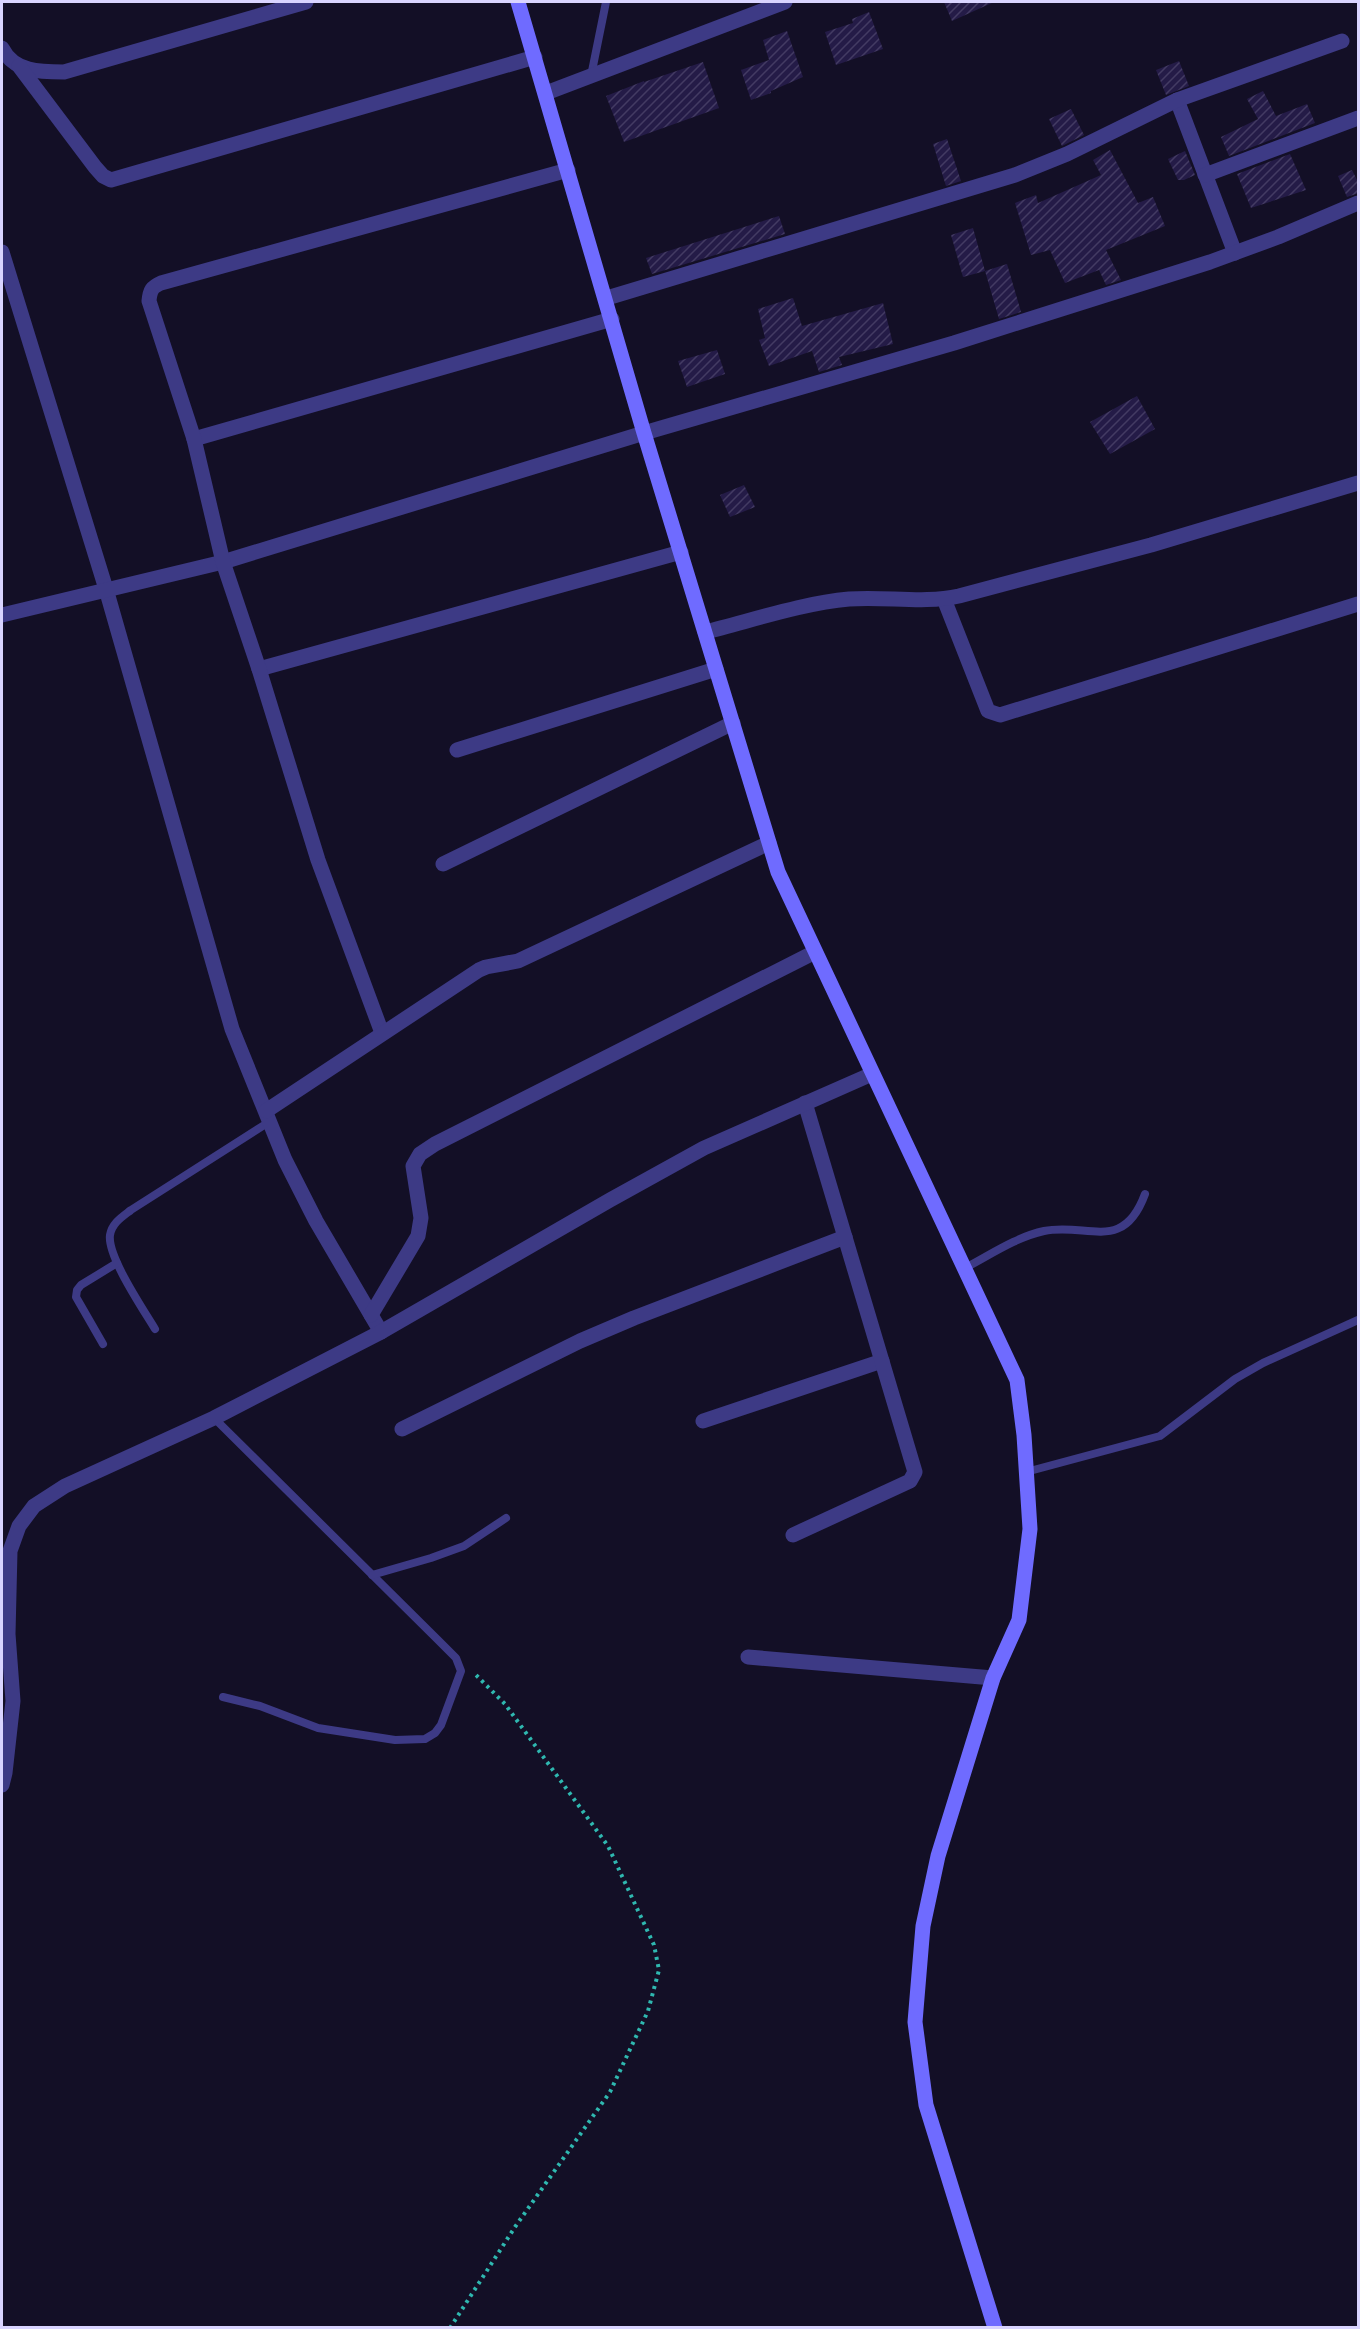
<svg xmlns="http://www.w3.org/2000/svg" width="1360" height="2329" font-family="'Space Grotesk',sans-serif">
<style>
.building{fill:url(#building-hatch)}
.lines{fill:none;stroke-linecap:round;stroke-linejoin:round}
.path{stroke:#2fb8b0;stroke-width:4;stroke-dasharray:3 4.5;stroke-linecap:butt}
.lane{stroke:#3d3a85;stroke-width:8}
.street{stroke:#3d3a85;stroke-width:15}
.secondary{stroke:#6f6bff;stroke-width:15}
</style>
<defs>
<pattern id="building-hatch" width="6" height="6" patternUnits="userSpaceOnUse" patternTransform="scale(1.5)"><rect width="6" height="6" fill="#241b47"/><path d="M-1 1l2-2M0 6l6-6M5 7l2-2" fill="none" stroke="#433b63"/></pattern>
</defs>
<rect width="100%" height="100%" fill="#130f26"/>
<!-- building -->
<g class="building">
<path d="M 944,2 L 994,2 L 952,21 Z"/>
<path d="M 869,12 L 883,49 L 836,65 L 825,32 L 853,23 L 852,19 Z"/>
<path d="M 787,31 L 803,77 L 771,91 L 771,93 L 751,100 L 741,70 L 769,60 L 763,40 Z"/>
<path d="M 1179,61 L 1189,86 L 1166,95 L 1156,70 Z"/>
<path d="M 703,62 L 719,108 L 624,142 L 606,96 L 644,81 L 644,82 Z"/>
<path d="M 1263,91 L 1276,116 L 1307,104 L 1315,123 L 1229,156 L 1221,137 L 1258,119 L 1247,99 Z"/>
<path d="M 1071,109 L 1084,135 L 1062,146 L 1049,119 Z"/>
<path d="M 947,139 L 961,181 L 946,186 L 933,144 Z"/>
<path d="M 1110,150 L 1138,203 L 1153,197 L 1165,226 L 1106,250 L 1121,280 L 1106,285 L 1099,270 L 1065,283 L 1050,250 L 1031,255 L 1015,203 L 1036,195 L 1038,203 L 1101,175 L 1093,160 Z"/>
<path d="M 1185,151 L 1195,175 L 1184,180 L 1178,180 L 1168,159 Z"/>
<path d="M 1290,154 L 1306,190 L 1251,208 L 1237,174 Z"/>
<path d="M 1352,170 L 1359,184 L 1359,193 L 1347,197 L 1338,176 Z"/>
<path d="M 779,216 L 785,234 L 652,274 L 646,258 Z"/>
<path d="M 973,228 L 985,271 L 963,277 L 951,235 Z"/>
<path d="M 1007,264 L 1021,312 L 999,319 L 985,271 Z"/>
<path d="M 793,298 L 802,326 L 883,303 L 893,344 L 839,357 L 842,365 L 819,372 L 812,351 L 769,366 L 759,340 L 765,338 L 758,309 Z"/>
<path d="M 717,350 L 725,374 L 687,387 L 678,361 Z"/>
<path d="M 1137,396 L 1155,429 L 1110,454 L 1090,422 Z"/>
<path d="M 744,485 L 755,507 L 730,517 L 720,495 Z"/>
</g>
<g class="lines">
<!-- path -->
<path class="path" d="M 450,2328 L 515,2227 L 610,2092 L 648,2011 L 659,1970 L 654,1945 L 608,1846 L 505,1704 L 474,1673"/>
<!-- lane -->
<g class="lane">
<path d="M 591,76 L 606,2"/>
<path d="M 965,1268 C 990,1255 1016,1237 1044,1231 C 1087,1222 1123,1254 1145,1194"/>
<path d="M 155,1329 C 143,1309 107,1256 110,1235 C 112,1223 122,1217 131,1210 L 269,1122"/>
<path d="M 103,1344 L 76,1297 L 77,1290 L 81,1285 L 117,1263"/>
<path d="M 214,1418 L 437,1639 L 456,1658 L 461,1671 L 441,1725 L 435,1733 L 425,1739 L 395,1740 L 318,1728 L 260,1706 L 223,1697"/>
<path d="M 1026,1472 L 1160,1436 L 1235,1379 L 1263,1363 L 1358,1320"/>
<path d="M 372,1575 L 431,1558 L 464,1546 L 506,1518"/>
</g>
<!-- street -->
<g class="street">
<path d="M 2,48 C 14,72 40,72 64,72 L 306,2"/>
<path d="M 19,66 L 95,167 L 103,176 L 111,180 L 535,57"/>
<path d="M 546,93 L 785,2"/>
<path d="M 1177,100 L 1235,253"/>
<path d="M 1205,175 L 1358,118"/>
<path d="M 2,252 L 106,589 L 232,1029 L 285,1160 L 316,1221 L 381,1332"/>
<path d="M 607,298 L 1015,175 L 1067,154 L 1177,100 L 1342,41"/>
<path d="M 194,439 L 612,319"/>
<path d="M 944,599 L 988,711 L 1000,715 L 1358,604"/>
<path d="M 2,615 L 223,562 L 644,433 L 954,343 L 1210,262 L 1278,237 L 1358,203"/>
<path d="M 705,632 C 750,621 803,603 849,599 C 885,596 924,604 959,596 L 1151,545 L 1358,483"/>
<path d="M 259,669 L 681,552"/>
<path d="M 457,750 L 716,669"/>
<path d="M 443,864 L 733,723"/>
<path d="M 382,1033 L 318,860 L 259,669 L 223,562 L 194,439 L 149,301 C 150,290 152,287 161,283 L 568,170"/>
<path d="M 266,1111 L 479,970 L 486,967 L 518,961 L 769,843"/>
<path d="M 371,1315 L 418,1236 L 421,1218 L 413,1166 L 420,1154 L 435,1144 L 815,952"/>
<path d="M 703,1421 L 882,1361"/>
<path d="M 402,1429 L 580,1341 L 634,1318 L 845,1237"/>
<path d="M 793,1535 L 910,1481 L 915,1472 L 805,1103"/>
<path d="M 748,1657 L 993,1678"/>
<path d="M 2,1785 L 5,1773 L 13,1701 L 8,1634 L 10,1551 L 19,1526 L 34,1506 L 65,1486 L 214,1418 L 381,1332 L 610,1200 L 704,1148 L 872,1074"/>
</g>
<!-- secondary -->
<path class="secondary" d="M 518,2 L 644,433 L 778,872 L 1017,1380 L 1024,1435 L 1030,1529 L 1019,1620 L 993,1678 L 938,1856 L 923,1926 L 915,2022 L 926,2105 L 995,2328"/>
</g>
<!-- border -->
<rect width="1360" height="2329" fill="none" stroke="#d9d4ff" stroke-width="6"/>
</svg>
